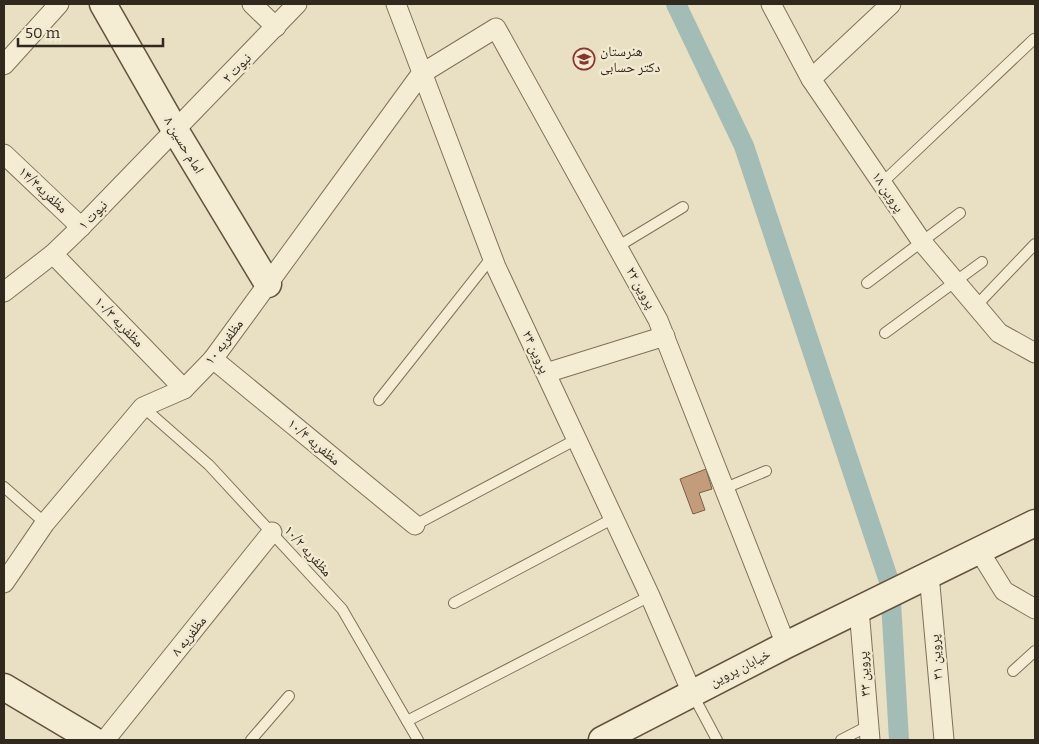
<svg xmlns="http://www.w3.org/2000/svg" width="1039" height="744" font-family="Bitter,'Noto Naskh Arabic',serif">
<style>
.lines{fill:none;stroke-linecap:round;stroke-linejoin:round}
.canal{stroke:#a4bcb6;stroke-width:20}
.building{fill:#c39d7b;stroke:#7d5e43}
.lane-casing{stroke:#80715b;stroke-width:12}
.street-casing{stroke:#80715b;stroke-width:21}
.secondary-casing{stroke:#62523e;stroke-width:29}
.lane{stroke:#f4edd4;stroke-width:10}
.street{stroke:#f4edd4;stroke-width:19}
.secondary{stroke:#f4edd4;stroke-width:26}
.labels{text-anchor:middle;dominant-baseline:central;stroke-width:5;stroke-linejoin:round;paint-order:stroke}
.poi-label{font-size:14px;fill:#32291e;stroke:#f1e9d0;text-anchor:start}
.street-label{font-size:14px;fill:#32291e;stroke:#f1e9d0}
</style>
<rect width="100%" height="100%" fill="#e9dfc2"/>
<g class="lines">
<!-- canal -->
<path class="canal" d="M 676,4 L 744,146 L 890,584 L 899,740"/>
</g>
<!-- building -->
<path class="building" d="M 706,469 L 712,489 L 699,493 L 705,510 L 693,514 L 680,479 Z"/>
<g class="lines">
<!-- lane casing -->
<g class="lane-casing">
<g id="lane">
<path d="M 882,183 L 1034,39"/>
<path d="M 617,247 L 683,207"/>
<path d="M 867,283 L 960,213"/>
<path d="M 976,306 L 1035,244"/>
<path d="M 885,333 L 982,262"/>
<path d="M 379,400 L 492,257"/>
<path d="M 143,407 L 209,465 L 342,609 L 418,740"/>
<path d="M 4,487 L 45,523"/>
<path d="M 723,489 L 766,471"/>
<path d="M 415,525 L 577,439"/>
<path d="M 454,603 L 614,518"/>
<path d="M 1013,671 L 1035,651"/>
<path d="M 693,695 L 717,740"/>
<path d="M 407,721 L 650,596"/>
<path d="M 251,740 L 289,696"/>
<path d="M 841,740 L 868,726"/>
</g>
</g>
<!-- street casing -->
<g class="street-casing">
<g id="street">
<path d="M 252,4 L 276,27"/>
<path d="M 396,4 L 496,267 L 650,596 L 692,693"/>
<path d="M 771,4 L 811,79 L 922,242 L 999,333 L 1035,353"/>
<path d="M 4,65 L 59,4"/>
<path d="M 811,79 L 891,4"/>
<path d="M 4,154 L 81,227"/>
<path d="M 53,254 L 184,389"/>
<path d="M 4,292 L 53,254 L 81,227 L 297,4"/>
<path d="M 213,359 L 415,525"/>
<path d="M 546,373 L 665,336"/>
<path d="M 978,549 L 1004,591 L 1035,609"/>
<path d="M 929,574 L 944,740"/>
<path d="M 4,583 L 45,523 L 143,407 L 184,389 L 213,359 L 421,74 L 496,28 L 658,320 L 786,645"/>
<path d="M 859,609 L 870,740"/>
<path d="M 105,740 L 272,532"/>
</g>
</g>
<!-- secondary casing -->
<g class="secondary-casing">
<g id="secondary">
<path d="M 103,4 L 175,130 L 268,284"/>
<path d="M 4,687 L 93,740"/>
<path d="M 602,740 L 786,645 L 1035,523"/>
</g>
</g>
<!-- lane -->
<use href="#lane" class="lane"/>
<!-- street -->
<use href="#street" class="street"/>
<!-- secondary -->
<use href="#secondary" class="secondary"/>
</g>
<!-- icons -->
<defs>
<g id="school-ring" transform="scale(1.125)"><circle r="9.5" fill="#f1e9d0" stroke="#893631" stroke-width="1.5"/><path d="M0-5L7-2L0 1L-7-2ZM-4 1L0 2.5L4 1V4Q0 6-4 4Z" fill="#893631"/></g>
</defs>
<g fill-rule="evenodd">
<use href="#school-ring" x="584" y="59"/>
</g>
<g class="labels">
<!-- poi labels -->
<g class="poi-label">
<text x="600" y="51">هنرستان<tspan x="600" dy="16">دکتر حسابی</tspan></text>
</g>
<!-- street labels -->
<g class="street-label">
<text transform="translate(237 68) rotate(-46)">نبوت ۲</text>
<text transform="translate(184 145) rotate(59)">امام حسین ۸</text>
<text transform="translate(43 190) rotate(43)">مظفریه۱۴/۴</text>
<text transform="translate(888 192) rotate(56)">پروین ۱۸</text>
<text transform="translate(93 215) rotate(-46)">نبوت ۱</text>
<text transform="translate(641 288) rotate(61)">پروین ۲۲</text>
<text transform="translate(119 322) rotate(46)">مظفریه ۱۰/۳</text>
<text transform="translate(224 342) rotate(-52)">مظفریه ۱۰</text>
<text transform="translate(536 352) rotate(65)">پروین ۲۴</text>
<text transform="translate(314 442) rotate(40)">مظفریه ۱۰/۴</text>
<text transform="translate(308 551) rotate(48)">مظفریه ۱۰/۲</text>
<text transform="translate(189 636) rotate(-51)">مظفریه ۸</text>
<text transform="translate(936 657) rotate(-95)">پروین ۳۱</text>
<text transform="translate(740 668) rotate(-27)">خیابان پروین</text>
<text transform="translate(864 674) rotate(-94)">پروین ۳۳</text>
</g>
</g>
<!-- border -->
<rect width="1039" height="744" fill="none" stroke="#32291e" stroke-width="10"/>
<!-- scale -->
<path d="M18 38v8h145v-8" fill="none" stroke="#32291e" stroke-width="2.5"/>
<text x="25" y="38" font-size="15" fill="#32291e" stroke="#f1e9d0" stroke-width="4" paint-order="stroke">50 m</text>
</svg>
